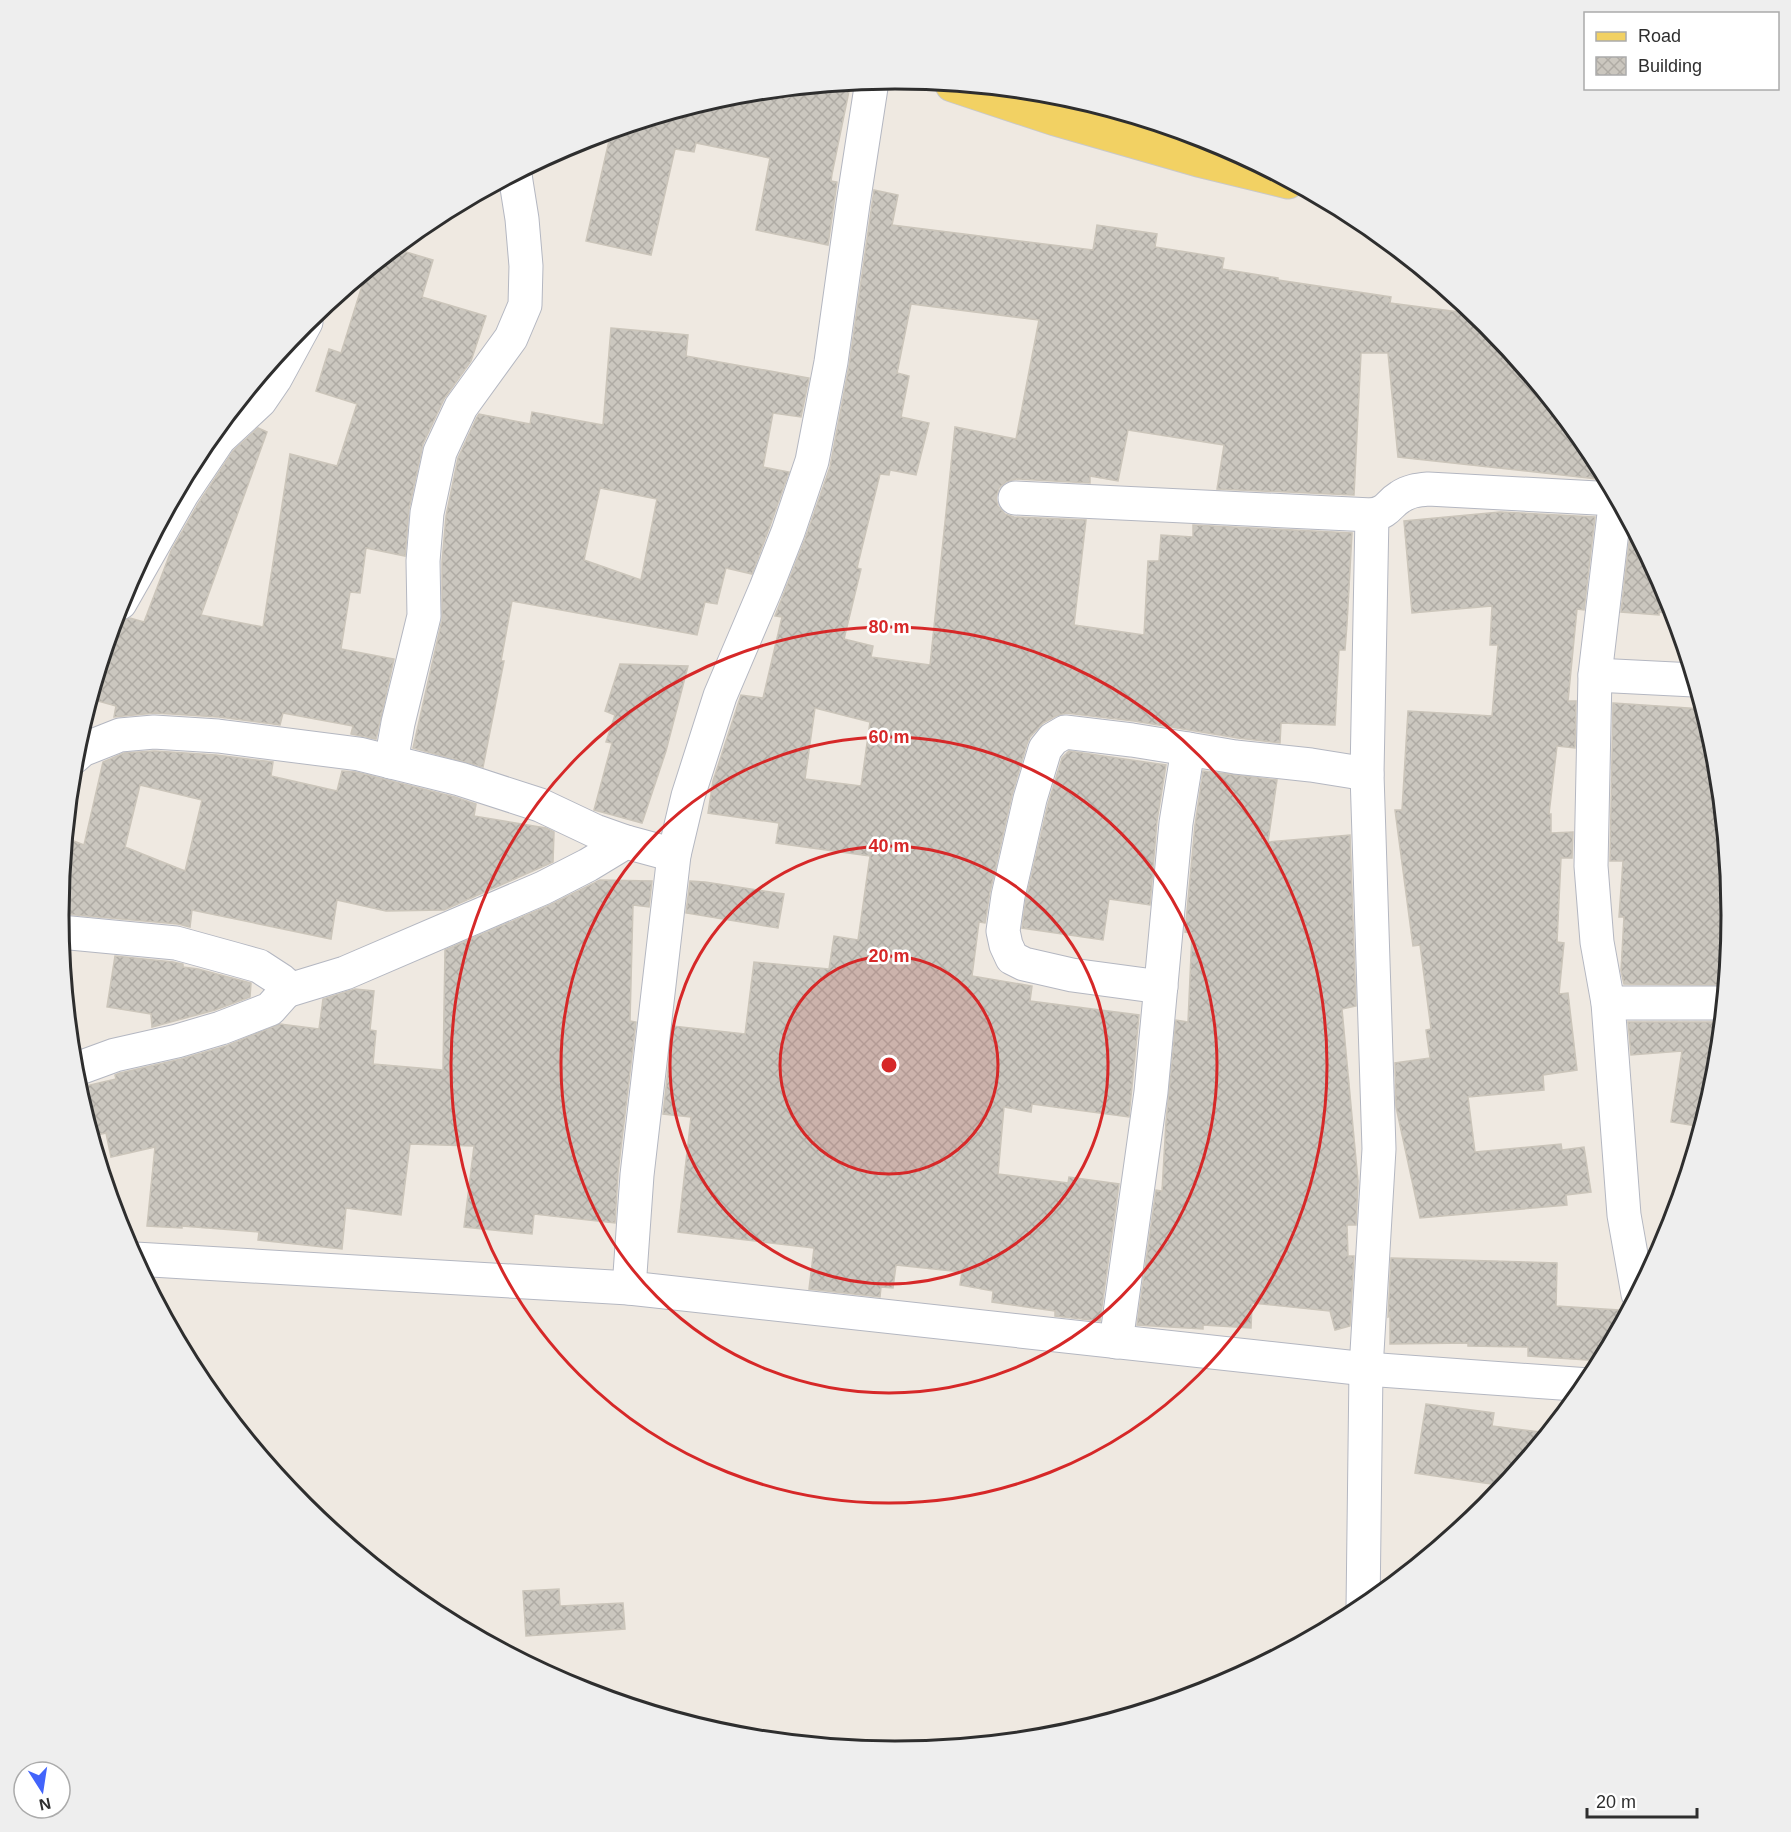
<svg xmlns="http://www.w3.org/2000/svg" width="1791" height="1832" font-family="Arial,sans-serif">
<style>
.building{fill:url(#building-cross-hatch);stroke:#cbc5ba;stroke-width:1.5;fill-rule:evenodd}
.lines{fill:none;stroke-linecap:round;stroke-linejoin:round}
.minor-casing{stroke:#b4b7c1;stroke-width:35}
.major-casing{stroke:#c9c9c9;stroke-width:35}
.minor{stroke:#fff;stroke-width:33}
.major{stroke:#f2d163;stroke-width:33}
.ring{fill:none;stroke:#d62828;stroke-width:3}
.rim{fill:none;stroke:#2e2e2e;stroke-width:3}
.centre{fill:#d62828;stroke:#fff;stroke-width:3}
.ring-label{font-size:18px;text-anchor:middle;font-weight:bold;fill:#d62828;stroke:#fff;stroke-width:5;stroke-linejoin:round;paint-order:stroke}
</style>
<defs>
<pattern id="building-cross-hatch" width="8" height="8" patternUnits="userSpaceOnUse" patternTransform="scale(1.5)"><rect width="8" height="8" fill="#cbc7bf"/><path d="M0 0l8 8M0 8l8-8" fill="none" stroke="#afaba4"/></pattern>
</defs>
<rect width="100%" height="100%" fill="#efe9e1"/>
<!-- building -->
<g class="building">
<path d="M 825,86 L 849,91 L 832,174 L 831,181 L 837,182 L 828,245 L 756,230 L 770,158 L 696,143 L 694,152 L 675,149 L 651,255 L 586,241 L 611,132 L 733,95 Z"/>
<path d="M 874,190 L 898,195 L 892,225 L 1093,250 L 1097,225 L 1157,234 L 1155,247 L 1224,258 L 1222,269 L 1278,278 L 1278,280 L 1391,297 L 1390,303 L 1475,314 L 1488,324 L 1592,451 L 1607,480 L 1398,457 L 1388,353 L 1361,353 L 1354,495 L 1217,489 L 1224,445 L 1128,430 L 1118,481 L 1090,476 L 1090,483 L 1016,479 L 1006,482 L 999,488 L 996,498 L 998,506 L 1005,514 L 1014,517 L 1086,520 L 1074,625 L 1144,635 L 1148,561 L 1159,561 L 1161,535 L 1193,537 L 1193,525 L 1352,533 L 1347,624 L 1345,650 L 1339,650 L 1335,725 L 1281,723 L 1280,743 L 1238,738 L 1134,721 L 1066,713 L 1056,716 L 1043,723 L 1030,737 L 1027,744 L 1012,795 L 990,892 L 985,923 L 979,922 L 972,976 L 1032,986 L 1030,1001 L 1139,1015 L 1129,1117 L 1032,1104 L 1031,1112 L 1004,1107 L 998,1174 L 1068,1183 L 1069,1177 L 1119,1184 L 1100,1321 L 1055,1316 L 1055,1311 L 992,1302 L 993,1291 L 960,1285 L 962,1272 L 896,1265 L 893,1288 L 881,1287 L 880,1297 L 809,1289 L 814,1248 L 678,1232 L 691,1117 L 663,1114 L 673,1026 L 745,1034 L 754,962 L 829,969 L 834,936 L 858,940 L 870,856 L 776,843 L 779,823 L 708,813 L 713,781 L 741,695 L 763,698 L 782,617 L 775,616 L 805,539 L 830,467 L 849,366 ZM 911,304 L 1039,320 L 1016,439 L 955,427 L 930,665 L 871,657 L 873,646 L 844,639 L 861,569 L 857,568 L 880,474 L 889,475 L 890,470 L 916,475 L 929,423 L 901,417 L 909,376 L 897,373 ZM 815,708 L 870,722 L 861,786 L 805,779 Z"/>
<path d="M 396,249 L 433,260 L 422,297 L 486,316 L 471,361 L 444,399 L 423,444 L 409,509 L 405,556 L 366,548 L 360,593 L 350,592 L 341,649 L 394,659 L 376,739 L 351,734 L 353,726 L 283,713 L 280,725 L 219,717 L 155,713 L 114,717 L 116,706 L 98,701 L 122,621 L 130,618 L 144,622 L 171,551 L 198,504 L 233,451 L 258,428 L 267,432 L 201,615 L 263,627 L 290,454 L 337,466 L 357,404 L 316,391 L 329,349 L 341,353 L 366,273 Z"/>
<path d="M 611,328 L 688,335 L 686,356 L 809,378 L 801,417 L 773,413 L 763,467 L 789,472 L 770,526 L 752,574 L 726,568 L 717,604 L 705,602 L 697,635 L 512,601 L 501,661 L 504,661 L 483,767 L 413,748 L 442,620 L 442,562 L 446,516 L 458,458 L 477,417 L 479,414 L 530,424 L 532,412 L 603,425 ZM 600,488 L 657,499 L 641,580 L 584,560 Z"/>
<path d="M 1500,512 L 1595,517 L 1584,610 L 1577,609 L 1568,701 L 1576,701 L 1575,748 L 1557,746 L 1549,814 L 1551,814 L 1551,833 L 1573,832 L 1572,858 L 1561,858 L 1557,942 L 1564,943 L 1559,994 L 1568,993 L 1577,1070 L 1543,1075 L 1544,1090 L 1468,1097 L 1475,1152 L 1561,1144 L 1562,1150 L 1584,1147 L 1591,1192 L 1566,1195 L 1567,1205 L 1420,1218 L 1396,1107 L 1395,1063 L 1430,1058 L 1426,1030 L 1431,1029 L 1420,945 L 1413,946 L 1395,810 L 1402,810 L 1408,711 L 1492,716 L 1498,645 L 1490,645 L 1492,606 L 1412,613 L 1404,521 Z"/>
<path d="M 1631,526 L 1669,596 L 1674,614 L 1659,612 L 1659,615 L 1621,612 Z"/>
<path d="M 620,664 L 688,666 L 666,751 L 642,823 L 594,810 L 612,743 L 606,742 L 615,715 L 605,711 Z"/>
<path d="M 1613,703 L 1703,709 L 1716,753 L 1732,916 L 1726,985 L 1624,984 L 1621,971 L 1624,917 L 1619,917 L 1623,861 L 1610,861 Z"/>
<path d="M 154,751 L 216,755 L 273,762 L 271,776 L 337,791 L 342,771 L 356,772 L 455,797 L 476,804 L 474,816 L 546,828 L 554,832 L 553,862 L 444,910 L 386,911 L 337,900 L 331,939 L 192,910 L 190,927 L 178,924 L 65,914 L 59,911 L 66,838 L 84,845 L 103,762 L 124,753 ZM 140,785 L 202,800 L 185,871 L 125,847 Z"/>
<path d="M 1069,751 L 1166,765 L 1157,821 L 1150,905 L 1109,899 L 1103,940 L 1022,928 L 1026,899 L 1048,804 L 1062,758 Z"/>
<path d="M 1203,771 L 1277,780 L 1268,842 L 1350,835 L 1356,1006 L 1342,1009 L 1358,1181 L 1356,1225 L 1347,1225 L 1348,1256 L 1354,1256 L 1350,1326 L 1335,1330 L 1330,1311 L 1252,1303 L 1251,1328 L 1203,1325 L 1203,1329 L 1137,1325 L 1156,1190 L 1162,1191 L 1166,1122 L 1176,1020 L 1188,1022 L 1192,933 L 1185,932 L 1195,825 Z"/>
<path d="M 600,880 L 652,881 L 649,907 L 633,905 L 630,1021 L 636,1022 L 618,1173 L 615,1223 L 534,1214 L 532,1234 L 464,1227 L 474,1146 L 410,1144 L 401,1215 L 346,1208 L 342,1249 L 258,1240 L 259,1232 L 182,1226 L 182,1228 L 147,1226 L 155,1147 L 111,1157 L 106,1133 L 92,1136 L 77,1088 L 116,1079 L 115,1075 L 120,1073 L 181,1059 L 226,1046 L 280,1024 L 319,1029 L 323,999 L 355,989 L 374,991 L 370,1030 L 376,1031 L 373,1064 L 443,1070 L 445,950 L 550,905 Z"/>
<path d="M 690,881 L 705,882 L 784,894 L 778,928 L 686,913 Z"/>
<path d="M 115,956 L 173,962 L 183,964 L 183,967 L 198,969 L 251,983 L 250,997 L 215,1010 L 152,1027 L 151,1014 L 107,1007 Z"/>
<path d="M 1628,1022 L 1722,1022 L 1716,1080 L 1702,1127 L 1671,1122 L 1682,1051 L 1631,1055 Z"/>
<path d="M 1391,1258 L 1557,1263 L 1556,1306 L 1619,1310 L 1617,1332 L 1602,1361 L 1528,1356 L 1528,1347 L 1468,1346 L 1468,1343 L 1390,1344 L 1390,1316 L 1388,1317 Z"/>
<path d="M 1426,1404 L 1494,1413 L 1492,1426 L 1549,1433 L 1505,1486 L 1415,1473 Z"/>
<path d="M 559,1589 L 560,1606 L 623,1603 L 625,1629 L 526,1636 L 523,1591 Z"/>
</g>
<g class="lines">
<!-- minor casing -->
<g class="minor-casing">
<g id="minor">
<path d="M 1616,497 L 1595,675 L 1591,866 L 1597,942 L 1608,1003 L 1624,1215 L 1638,1294"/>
<path d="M 1015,498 L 1372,515"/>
<path d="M 120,603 L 182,494 L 219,439 L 260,401 L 275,379 L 306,322"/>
<path d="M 1595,675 L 1694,680"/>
<path d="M 74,757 L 82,750 L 120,735 L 154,732 L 218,736 L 359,754 L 460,779 L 540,805 L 595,831 L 626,842 L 674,855"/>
<path d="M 391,762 L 398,723 L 424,616 L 423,561 L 427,513 L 440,452 L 461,407 L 511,338 L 525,305 L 526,266 L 522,219 L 515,175"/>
<path d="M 60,932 L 176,943 L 234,959 L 259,966 L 282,981 L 286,991 L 345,973 L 543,888 L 588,865 L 626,842"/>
<path d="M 1161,987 L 1072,975 L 1024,964 L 1012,958 L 1006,945 L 1003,931 L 1008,896 L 1030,799 L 1045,749 L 1053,739 L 1065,732 L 1132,740 L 1188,749"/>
<path d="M 1608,1003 L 1724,1003"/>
<path d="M 74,1070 L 115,1055 L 177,1041 L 221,1028 L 270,1009 L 286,991"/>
<path d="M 135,1259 L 629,1288 L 1366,1369 L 1589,1385"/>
<path d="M 629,1288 L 637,1175 L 674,855 L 688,796 L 720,696 L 766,588 L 788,532 L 812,461 L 831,362 L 853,204 L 872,81"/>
<path d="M 1116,1342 L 1151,1092 L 1176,823 L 1188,749 L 1235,757 L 1311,765 L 1367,774"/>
<path d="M 1363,1609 L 1366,1369 L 1379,1149 L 1367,774 L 1372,515 C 1390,511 1387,505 1400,497 C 1409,491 1417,490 1428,489 L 1616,499"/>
</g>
</g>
<!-- major casing -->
<g class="major-casing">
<path id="major" d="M 952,85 L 1055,119 L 1198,160 L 1288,182"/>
</g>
<!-- minor -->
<use href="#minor" class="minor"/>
<!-- major -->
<use href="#major" class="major"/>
</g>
<!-- distance rings -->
<circle cx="889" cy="1065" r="109" fill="#d62828" fill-opacity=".12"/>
<g class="ring">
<circle cx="889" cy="1065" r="109"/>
<circle cx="889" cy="1065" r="219"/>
<circle cx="889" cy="1065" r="328"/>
<circle cx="889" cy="1065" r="438"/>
</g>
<!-- crop -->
<path d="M0 0H1791V1832H0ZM69 915a826 826 0 1 1 1652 0a826 826 0 1 1-1652 0Z" fill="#eee" fill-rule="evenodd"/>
<path class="rim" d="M69 915a826 826 0 1 1 1652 0a826 826 0 1 1-1652 0Z"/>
<circle cx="889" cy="1065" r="9" class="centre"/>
<g class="ring-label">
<text x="889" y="633">80 m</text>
<text x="889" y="743">60 m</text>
<text x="889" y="852">40 m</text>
<text x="889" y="962">20 m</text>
</g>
<!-- legend -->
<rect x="1584" y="12" width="195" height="78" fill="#ffffff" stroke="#ababab" stroke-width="1.5"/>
<rect x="1596" y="32" width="30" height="9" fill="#f2d163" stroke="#ababab" stroke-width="1.5"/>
<text x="1638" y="42" font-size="18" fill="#2e2e2e">Road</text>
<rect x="1596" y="57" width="30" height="18" fill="url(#building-cross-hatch)" stroke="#ababab" stroke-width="1.5"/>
<text x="1638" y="72" font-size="18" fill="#2e2e2e">Building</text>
<!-- north arrow -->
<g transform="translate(42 1790) rotate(168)"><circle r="28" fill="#ffffff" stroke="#ababab" stroke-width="1.5"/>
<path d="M0-4.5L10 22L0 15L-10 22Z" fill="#4264fb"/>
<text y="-9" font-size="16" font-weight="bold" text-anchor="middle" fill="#2e2e2e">N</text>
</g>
<!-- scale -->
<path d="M1587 1808v9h110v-9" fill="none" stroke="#2e2e2e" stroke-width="3"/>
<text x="1596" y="1808" font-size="18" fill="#2e2e2e" stroke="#ffffff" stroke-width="4.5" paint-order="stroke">20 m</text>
</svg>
